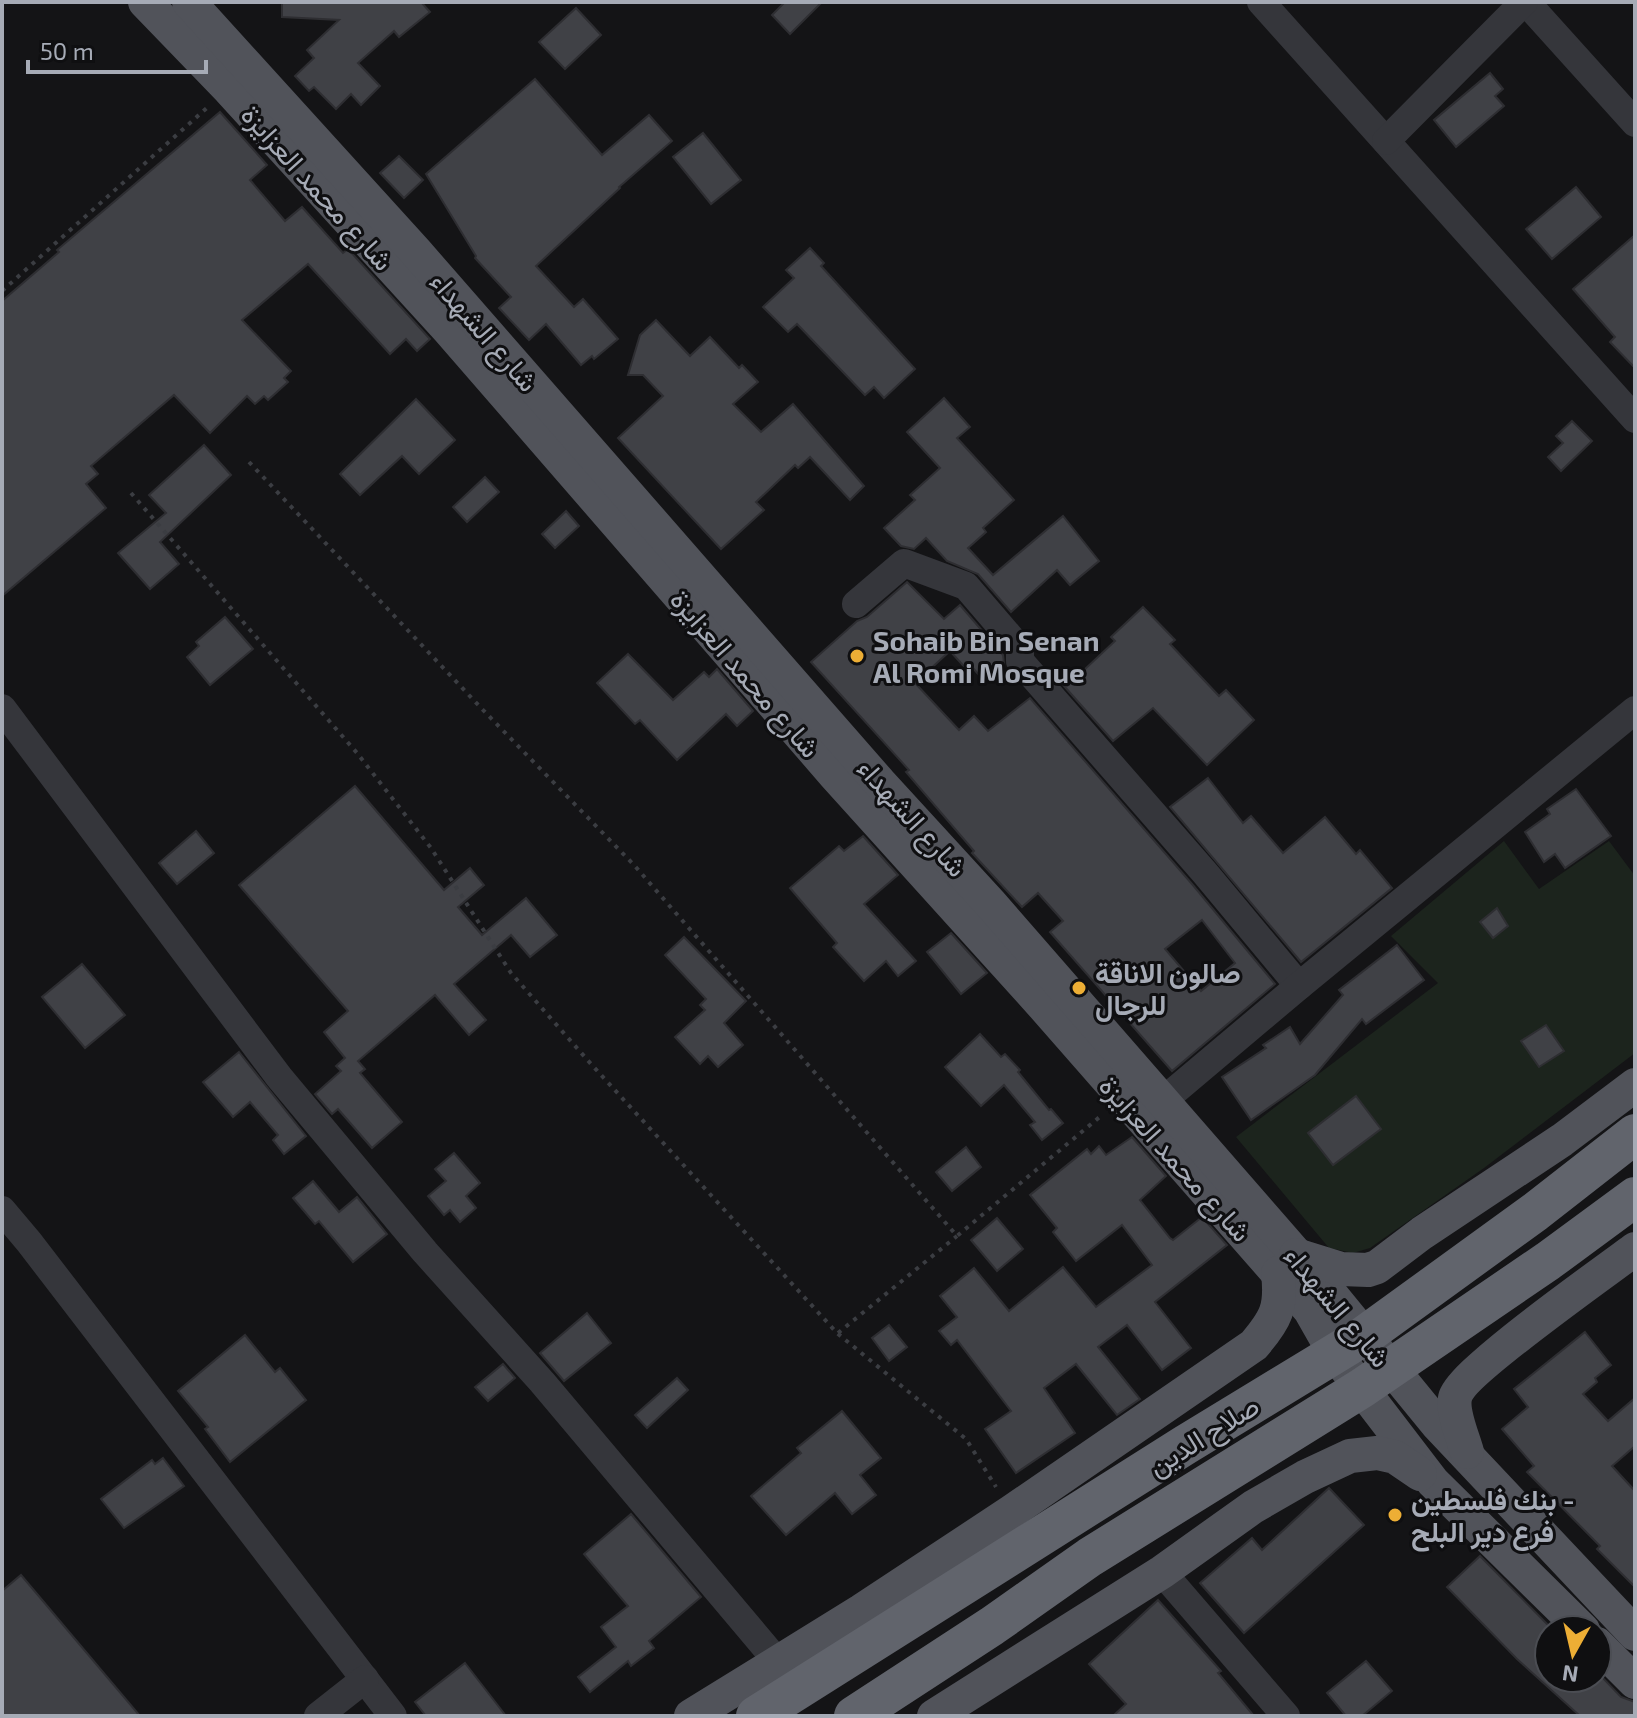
<svg xmlns="http://www.w3.org/2000/svg" width="1637" height="1718" font-family="'Exo 2',Vazirmatn,sans-serif">
<style>
.green{fill:#1c241d}
.building{fill:#404146;stroke:#2e2e32;stroke-width:2;fill-rule:evenodd}
.lines{fill:none;stroke-linecap:round;stroke-linejoin:round}
.path{stroke:#3b3d42;stroke-width:4;stroke-dasharray:4 6;stroke-linecap:butt}
.minor{stroke:#35363b;stroke-width:28}
.major{stroke:#51535a;stroke-width:34}
.highway{stroke:#61646c;stroke-width:40}
.poi-dot{fill:#edae35;stroke:#0f0f11;stroke-width:3}
.labels{text-anchor:middle;dominant-baseline:central;stroke-width:6;stroke-linejoin:round;paint-order:stroke}
.street-label{font-size:28px;fill:#a6abb6;stroke:#0f0f11}
.poi-label{font-size:28px;font-weight:bold;fill:#a6abb6;stroke:#0f0f11;text-anchor:start}
</style>
<rect width="100%" height="100%" fill="#141416"/>
<!-- green -->
<path class="green" d="M 1504,841 L 1539,889 L 1609,841 L 1635,876 L 1635,1053 L 1484,1168 L 1370,1248 L 1353,1253 L 1329,1248 L 1236,1137 L 1438,983 L 1391,936 Z"/>
<!-- building -->
<g class="building">
<path d="M 282,2 L 421,2 L 430,12 L 399,37 L 394,31 L 358,63 L 380,86 L 361,105 L 351,94 L 336,109 L 314,87 L 309,91 L 295,76 L 314,58 L 307,50 L 339,20 L 282,17 Z"/>
<path d="M 785,2 L 822,2 L 790,34 L 772,15 Z"/>
<path d="M 576,8 L 601,35 L 565,69 L 539,42 Z"/>
<path d="M 1490,73 L 1503,89 L 1495,96 L 1504,106 L 1456,147 L 1434,120 Z"/>
<path d="M 535,79 L 602,155 L 649,115 L 672,141 L 619,187 L 620,188 L 536,266 L 574,307 L 583,299 L 618,339 L 594,359 L 592,356 L 581,365 L 546,324 L 529,340 L 499,308 L 511,297 L 475,258 L 476,256 L 426,174 Z"/>
<path d="M 220,112 L 267,165 L 250,180 L 285,221 L 302,207 L 343,253 L 348,249 L 430,339 L 417,351 L 406,339 L 390,354 L 308,264 L 242,320 L 291,371 L 284,378 L 288,382 L 268,400 L 264,396 L 255,404 L 247,396 L 210,433 L 174,395 L 91,466 L 98,474 L 86,484 L 106,508 L 2,596 L 2,301 L 59,252 L 57,250 Z"/>
<path d="M 703,133 L 741,180 L 711,204 L 673,157 Z"/>
<path d="M 399,156 L 423,180 L 404,198 L 380,173 Z"/>
<path d="M 1576,187 L 1601,217 L 1552,259 L 1526,229 Z"/>
<path d="M 1635,235 L 1635,368 L 1610,342 L 1615,337 L 1573,289 Z"/>
<path d="M 810,248 L 824,263 L 821,266 L 915,369 L 884,398 L 874,387 L 865,395 L 797,324 L 788,332 L 763,307 L 794,278 L 786,270 Z"/>
<path d="M 656,320 L 690,356 L 710,337 L 739,368 L 742,365 L 758,382 L 733,404 L 761,432 L 793,404 L 864,486 L 850,500 L 810,457 L 798,468 L 795,465 L 756,502 L 764,510 L 721,549 L 618,438 L 663,396 L 643,375 L 628,375 L 640,335 Z"/>
<path d="M 944,398 L 970,427 L 957,438 L 1014,500 L 983,528 L 986,532 L 968,548 L 993,575 L 1063,516 L 1099,561 L 1070,585 L 1057,570 L 1011,612 L 978,574 L 947,561 L 926,538 L 914,549 L 901,546 L 884,528 L 915,500 L 910,495 L 940,468 L 907,432 Z"/>
<path d="M 416,399 L 455,440 L 419,474 L 402,456 L 360,495 L 340,474 Z"/>
<path d="M 1572,421 L 1592,441 L 1561,471 L 1548,457 L 1563,443 L 1556,436 Z"/>
<path d="M 204,445 L 231,475 L 160,542 L 179,564 L 150,589 L 118,553 L 166,513 L 149,495 Z"/>
<path d="M 485,477 L 499,492 L 467,522 L 453,507 Z"/>
<path d="M 566,511 L 579,526 L 555,548 L 542,534 Z"/>
<path d="M 907,582 L 944,619 L 960,605 L 1003,655 L 1004,664 L 984,681 L 973,668 L 969,672 L 950,651 L 915,683 L 959,730 L 974,716 L 988,731 L 1030,698 L 1192,884 L 1275,984 L 1172,1071 L 1050,932 L 1063,921 L 1038,893 L 1022,907 L 972,853 L 974,851 L 906,772 L 909,770 L 811,662 L 857,621 L 867,617 ZM 1202,920 L 1235,963 L 1201,991 L 1165,949 Z"/>
<path d="M 1143,607 L 1175,640 L 1170,644 L 1219,696 L 1226,690 L 1254,720 L 1207,765 L 1153,708 L 1113,741 L 1056,677 L 1067,686 L 1115,641 L 1111,637 Z"/>
<path d="M 225,617 L 253,649 L 210,685 L 187,657 L 199,646 L 196,642 Z"/>
<path d="M 628,654 L 673,700 L 704,672 L 709,677 L 717,669 L 753,711 L 737,726 L 726,714 L 677,760 L 640,720 L 635,724 L 597,683 Z"/>
<path d="M 1208,778 L 1243,823 L 1251,816 L 1283,853 L 1325,817 L 1356,854 L 1360,850 L 1392,888 L 1301,962 L 1170,807 Z"/>
<path d="M 355,786 L 444,890 L 470,868 L 484,885 L 458,907 L 482,935 L 526,898 L 557,935 L 530,957 L 511,935 L 454,984 L 486,1020 L 469,1035 L 435,995 L 358,1061 L 365,1069 L 360,1073 L 402,1122 L 372,1148 L 338,1109 L 332,1114 L 315,1094 L 341,1071 L 336,1066 L 345,1058 L 324,1032 L 348,1011 L 239,885 Z"/>
<path d="M 1576,789 L 1611,836 L 1565,868 L 1555,854 L 1544,862 L 1525,832 L 1550,814 L 1547,809 Z"/>
<path d="M 196,831 L 214,853 L 177,884 L 159,863 Z"/>
<path d="M 863,836 L 898,875 L 864,904 L 916,961 L 898,976 L 886,961 L 864,981 L 833,947 L 837,943 L 790,888 L 839,846 L 844,851 Z"/>
<path d="M 1497,908 L 1508,926 L 1493,938 L 1480,922 Z"/>
<path d="M 951,933 L 987,973 L 961,994 L 927,952 Z"/>
<path d="M 684,937 L 746,1001 L 724,1023 L 743,1045 L 718,1067 L 708,1056 L 700,1064 L 675,1037 L 705,1010 L 700,1005 L 706,999 L 665,955 Z"/>
<path d="M 1397,945 L 1424,980 L 1366,1024 L 1362,1019 L 1315,1075 L 1251,1120 L 1222,1077 L 1266,1048 L 1263,1045 L 1290,1027 L 1300,1044 L 1343,995 L 1339,990 Z"/>
<path d="M 82,964 L 125,1015 L 85,1048 L 42,997 Z"/>
<path d="M 1546,1025 L 1564,1051 L 1539,1067 L 1521,1041 Z"/>
<path d="M 980,1034 L 1001,1057 L 1005,1054 L 1020,1070 L 1018,1072 L 1049,1110 L 1051,1109 L 1063,1123 L 1042,1140 L 1030,1125 L 1035,1122 L 1004,1085 L 981,1106 L 945,1067 Z"/>
<path d="M 239,1052 L 306,1136 L 284,1154 L 273,1140 L 278,1135 L 250,1102 L 233,1117 L 203,1082 Z"/>
<path d="M 1356,1096 L 1381,1129 L 1333,1165 L 1308,1133 Z"/>
<path d="M 1132,1137 L 1166,1176 L 1140,1200 L 1170,1238 L 1173,1240 L 1202,1217 L 1227,1245 L 1155,1302 L 1191,1348 L 1162,1370 L 1127,1325 L 1098,1347 L 1140,1399 L 1117,1415 L 1076,1364 L 1044,1388 L 1075,1433 L 1016,1473 L 985,1429 L 1011,1411 L 957,1340 L 951,1345 L 939,1331 L 957,1317 L 940,1296 L 974,1268 L 1009,1311 L 1063,1267 L 1096,1307 L 1152,1265 L 1122,1225 L 1076,1261 L 1053,1232 L 1057,1228 L 1030,1195 L 1087,1149 L 1091,1154 L 1099,1146 L 1106,1155 Z"/>
<path d="M 966,1147 L 981,1167 L 952,1191 L 936,1172 Z"/>
<path d="M 454,1153 L 480,1183 L 466,1196 L 476,1208 L 460,1222 L 450,1210 L 444,1215 L 428,1196 L 446,1181 L 435,1169 Z"/>
<path d="M 313,1181 L 339,1212 L 357,1197 L 387,1234 L 353,1262 L 319,1221 L 315,1224 L 293,1198 Z"/>
<path d="M 997,1218 L 1023,1249 L 997,1271 L 971,1240 Z"/>
<path d="M 587,1313 L 611,1343 L 564,1381 L 540,1353 Z"/>
<path d="M 889,1325 L 907,1347 L 889,1361 L 872,1338 Z"/>
<path d="M 1585,1332 L 1611,1365 L 1595,1378 L 1597,1382 L 1583,1394 L 1608,1421 L 1635,1398 L 1635,1446 L 1612,1466 L 1635,1491 L 1635,1587 L 1597,1549 L 1600,1546 L 1527,1472 L 1534,1466 L 1502,1429 L 1528,1407 L 1514,1389 Z"/>
<path d="M 245,1335 L 275,1372 L 280,1368 L 306,1400 L 230,1462 L 205,1429 L 208,1427 L 178,1391 Z"/>
<path d="M 503,1364 L 515,1378 L 488,1401 L 475,1387 Z"/>
<path d="M 677,1378 L 688,1390 L 647,1428 L 635,1415 Z"/>
<path d="M 842,1411 L 881,1458 L 860,1475 L 876,1495 L 852,1514 L 835,1493 L 786,1535 L 751,1496 L 801,1453 L 797,1448 Z"/>
<path d="M 163,1458 L 184,1486 L 124,1528 L 101,1499 L 152,1460 L 155,1464 Z"/>
<path d="M 1329,1488 L 1364,1525 L 1244,1633 L 1200,1583 L 1252,1538 L 1262,1550 Z"/>
<path d="M 631,1514 L 701,1597 L 649,1641 L 654,1648 L 631,1666 L 628,1661 L 590,1692 L 578,1677 L 616,1647 L 601,1627 L 628,1606 L 584,1554 Z"/>
<path d="M 1480,1556 L 1549,1626 L 1549,1678 L 1598,1678 L 1600,1675 L 1621,1697 L 1635,1702 L 1635,1716 L 1580,1716 L 1517,1659 L 1447,1587 Z"/>
<path d="M 21,1575 L 140,1716 L 2,1716 L 2,1591 Z"/>
<path d="M 1158,1600 L 1221,1671 L 1218,1673 L 1254,1716 L 1113,1716 L 1126,1704 L 1089,1664 Z"/>
<path d="M 1366,1661 L 1392,1691 L 1362,1716 L 1346,1716 L 1327,1693 Z"/>
<path d="M 465,1663 L 506,1716 L 426,1716 L 415,1702 Z"/>
</g>
<g class="lines">
<!-- path -->
<g class="path">
<path d="M 2,291 L 209,106"/>
<path d="M 249,462 L 483,710 L 634,865 L 957,1236 L 1102,1115"/>
<path d="M 131,493 L 357,753 L 431,848 L 511,973 L 591,1064 L 837,1333 L 966,1439 L 996,1487"/>
<path d="M 838,1333 L 957,1236"/>
</g>
<!-- minor -->
<g class="minor">
<path d="M 1261,2 L 1635,419"/>
<path d="M 1526,2 L 1635,123"/>
<path d="M 1386,141 L 1524,2"/>
<path d="M 856,604 L 904,563 L 966,586 L 1020,649 L 1020,661 L 1205,873 L 1299,986"/>
<path d="M 2,708 L 279,1077 L 425,1252 L 542,1382 L 777,1661 L 779,1682"/>
<path d="M 1146,1115 L 1299,986 L 1635,710"/>
<path d="M 2,1210 L 29,1242 L 393,1716"/>
<path d="M 1162,1572 L 1286,1716"/>
<path d="M 318,1716 L 365,1679"/>
</g>
<!-- major -->
<g class="major">
<path d="M 145,2 L 229,89 L 449,330 L 835,775 L 1040,1002 L 1310,1310 L 1335,1354 L 1433,1482 L 1583,1630"/>
<path d="M 189,2 L 416,252 L 880,783 L 990,903 L 1329,1292 L 1437,1424 L 1635,1634"/>
<path d="M 1296,1255 L 1341,1269 L 1368,1270 L 1377,1267 L 1422,1233 L 1562,1140 L 1635,1085"/>
<path d="M 1467,1452 C 1463,1437 1452,1413 1455,1398 C 1460,1373 1606,1271 1635,1249"/>
<path d="M 1597,1644 L 1635,1682"/>
<path d="M 691,1716 L 861,1611 L 1011,1512 L 1254,1345 C 1276,1319 1282,1308 1278,1273"/>
<path d="M 934,1716 L 1162,1572 L 1253,1507 L 1305,1477 L 1350,1456 L 1377,1453 L 1395,1457 L 1420,1474"/>
</g>
<!-- highway -->
<g class="highway">
<path d="M 756,1716 L 1185,1445 L 1364,1336 L 1535,1212 L 1635,1134"/>
<path d="M 854,1716 L 992,1626 L 1090,1557 L 1362,1388 L 1548,1261 L 1635,1197"/>
</g>
</g>
<!-- markers -->
<g class="poi-dot">
<circle cx="857" cy="656" r="8"/>
<circle cx="1079" cy="988" r="8"/>
<circle cx="1395" cy="1515" r="8"/>
</g>
<g class="labels">
<!-- street labels -->
<g class="street-label">
<text transform="translate(318 187) rotate(48)">شارع محمد العزايزة</text>
<text transform="translate(485 331) rotate(49)">شارع الشهداء</text>
<text transform="translate(746 673) rotate(49)">شارع محمد العزايزة</text>
<text transform="translate(913 817) rotate(48)">شارع الشهداء</text>
<text transform="translate(1176 1158) rotate(48)">شارع محمد العزايزة</text>
<text transform="translate(1338 1306) rotate(50)">شارع الشهداء</text>
<text transform="translate(1203 1435) rotate(-32)">صلاح الدين</text>
</g>
<!-- poi labels -->
<g class="poi-label">
<text x="873" y="640">Sohaib Bin Senan<tspan x="873" dy="32">Al Romi Mosque</tspan></text>
<text x="1095" y="972">صالون الاناقة<tspan x="1095" dy="32">للرجال</tspan></text>
<text x="1411" y="1499">بنك فلسطين -<tspan x="1411" dy="32">فرع دير البلح</tspan></text>
</g>
</g>
<!-- border -->
<rect width="1637" height="1718" fill="none" stroke="#a6abb6" stroke-width="8"/>
<!-- north arrow -->
<g transform="translate(1573 1654) rotate(188)"><circle r="38" fill="#0f0f11" stroke="#4b4d53" stroke-width="2"/>
<path d="M0-6L14 30L0 20L-14 30Z" fill="#edae35"/>
<text y="-12" font-size="22" font-weight="bold" text-anchor="middle" fill="#a6abb6">N</text>
</g>
<!-- scale -->
<path d="M28 60v12h178v-12" fill="none" stroke="#a6abb6" stroke-width="4"/>
<text x="40" y="60" font-size="24" fill="#a6abb6" stroke="#0f0f11" stroke-width="6" paint-order="stroke">50 m</text>
</svg>
